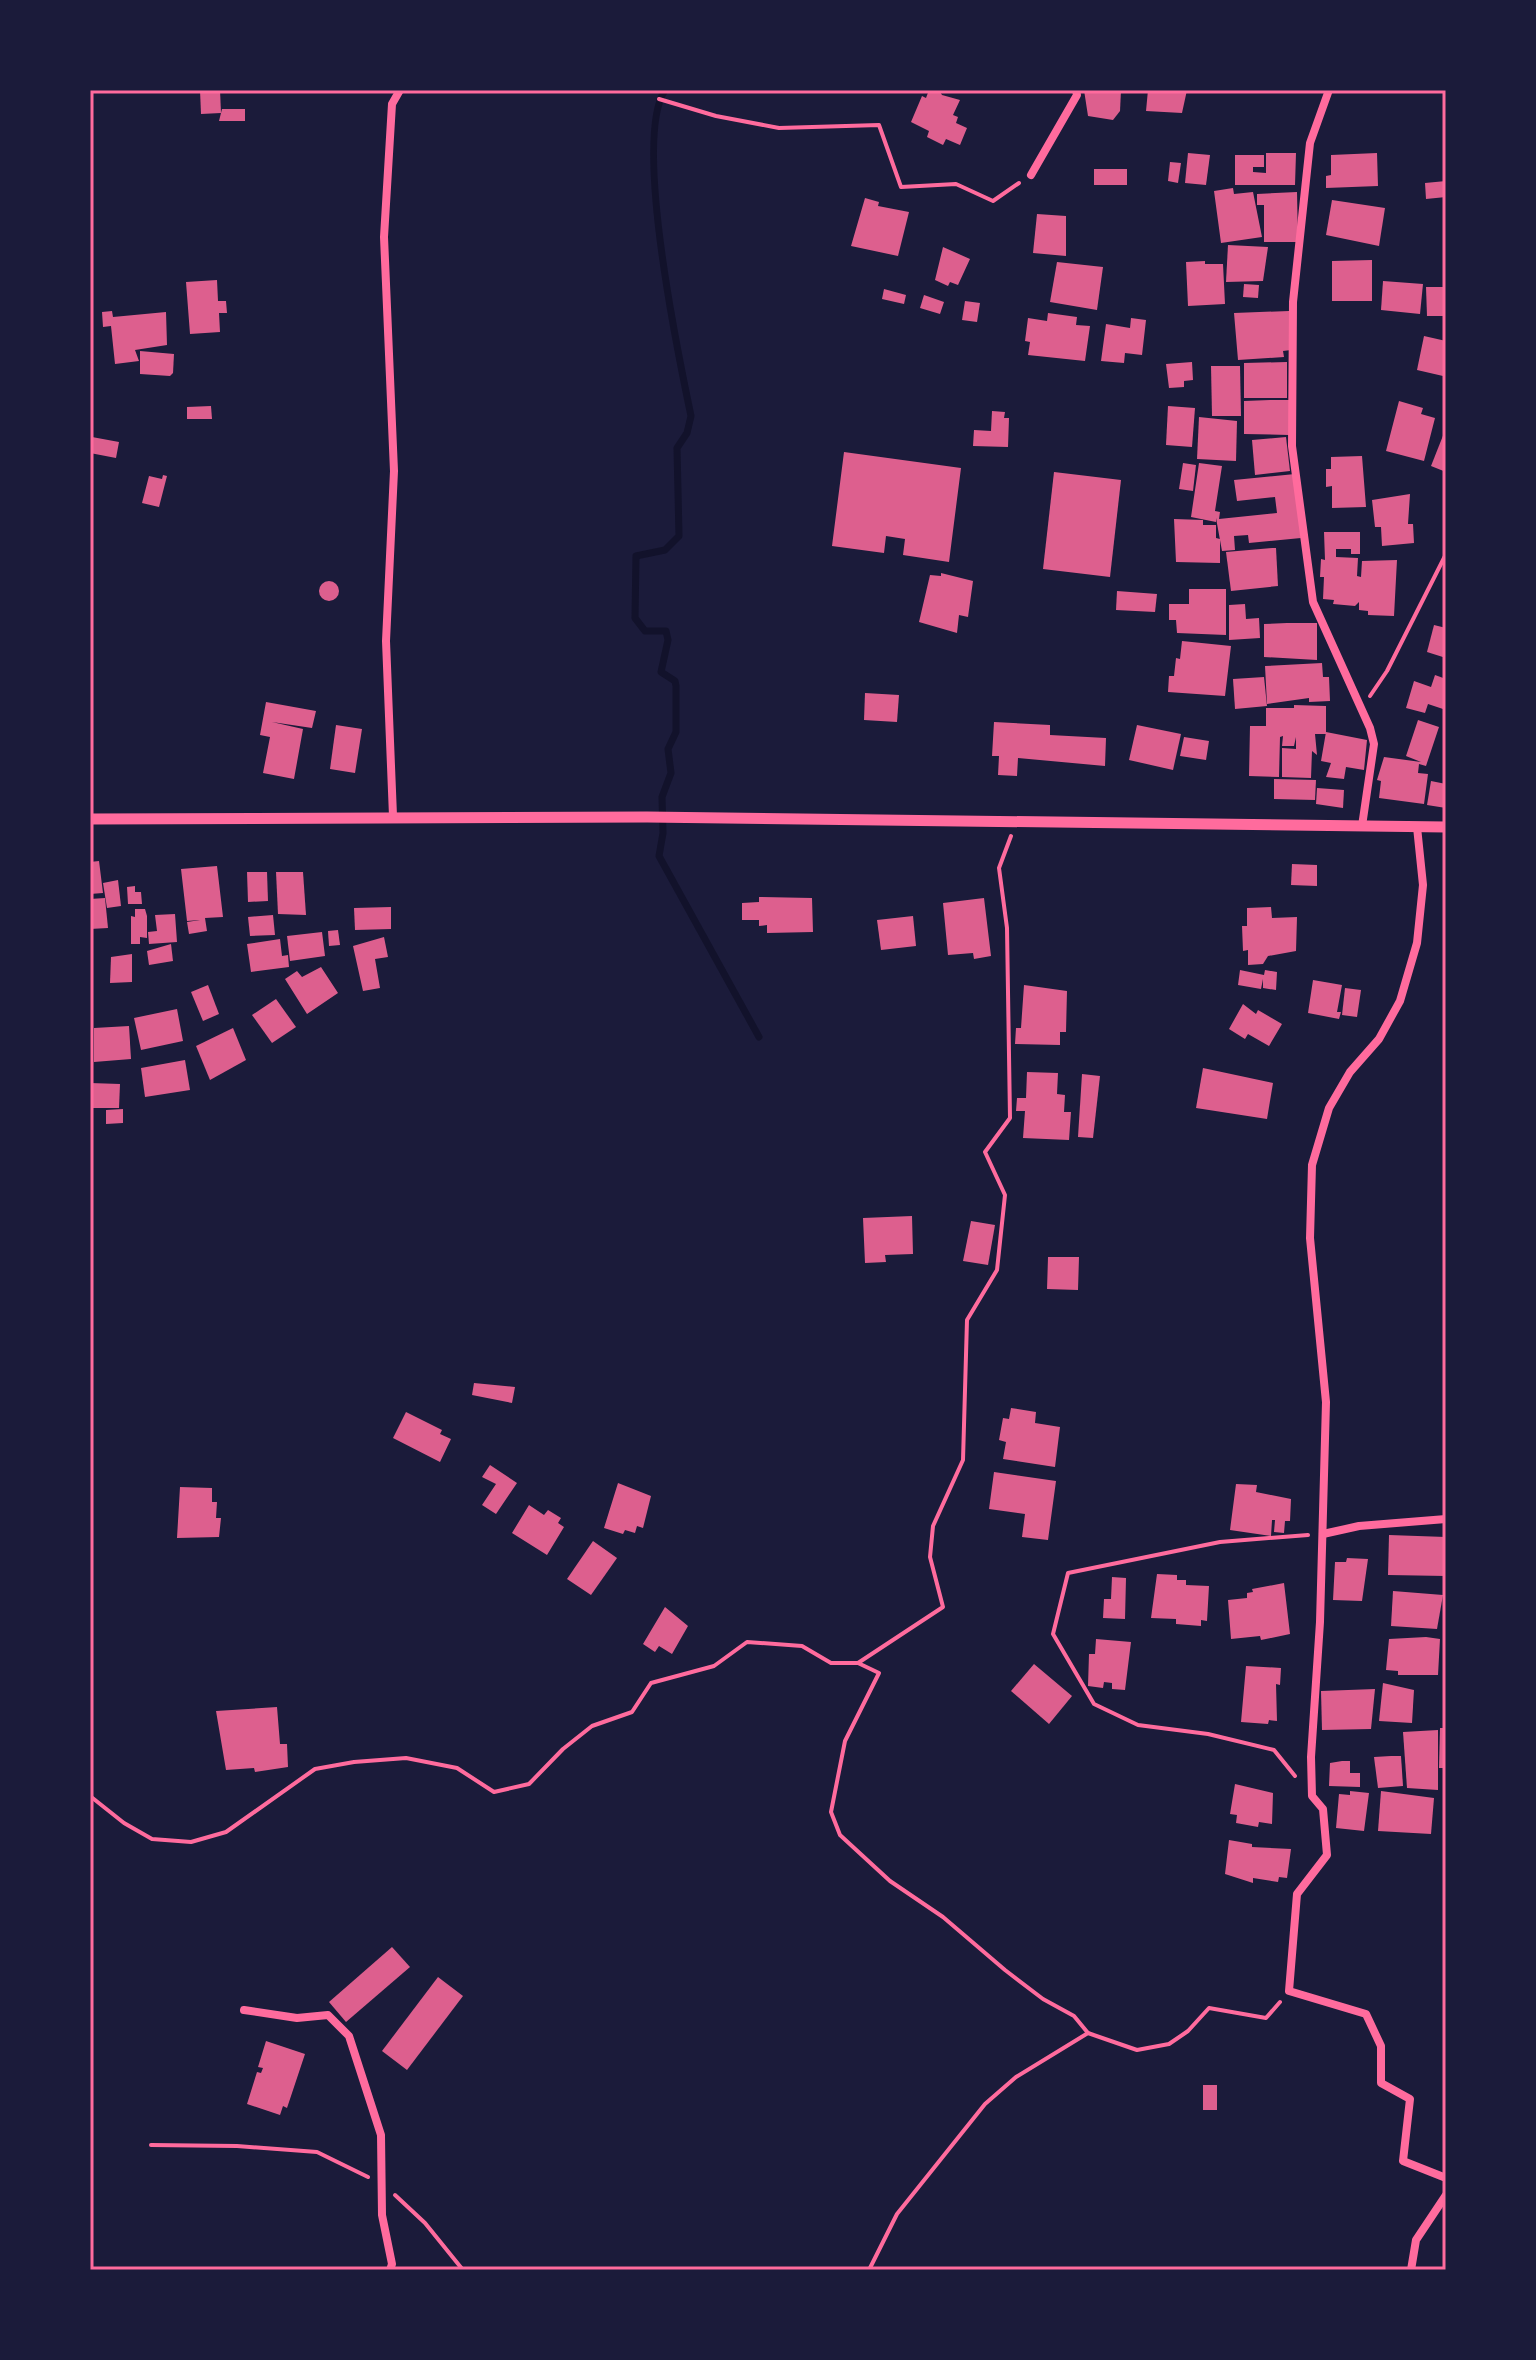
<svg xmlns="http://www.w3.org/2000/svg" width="1536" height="2360" font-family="Helvetica,sans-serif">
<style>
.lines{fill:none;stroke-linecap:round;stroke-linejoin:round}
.stream{stroke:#12122b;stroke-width:7}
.building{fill:#dd5f8e}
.path{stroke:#ff6b9d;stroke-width:4}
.minor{stroke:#ff6b9d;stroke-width:8}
.tertiary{stroke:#ff6b9d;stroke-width:11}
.neatline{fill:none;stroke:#ff6b9d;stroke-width:3}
</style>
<rect width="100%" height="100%" fill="#1b1b3a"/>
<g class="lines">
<!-- stream -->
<path class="stream" d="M 665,90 C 633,139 678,354 691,416 L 687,433 L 677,448 L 679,536 L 665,550 L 636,556 L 635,618 L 645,631 L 666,631 L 668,640 L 661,672 L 675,681 L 676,686 L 676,732 L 668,749 L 671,773 L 662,797 L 663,833 L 659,856 L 759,1037"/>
</g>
<!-- building -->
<g class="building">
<path d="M 200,90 L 220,90 L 221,113 L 201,114 Z"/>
<path d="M 929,90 L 939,90 L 942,95 L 960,100 L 953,115 L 958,117 L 956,123 L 967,128 L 960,145 L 946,139 L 943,145 L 927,137 L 929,131 L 911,122 L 922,96 L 926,98 Z"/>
<path d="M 1084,90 L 1121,90 L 1120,111 L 1113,120 L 1088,116 Z"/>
<path d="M 1148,90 L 1187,90 L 1182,113 L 1146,111 Z"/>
<path d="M 222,109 L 245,109 L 245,121 L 219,121 Z"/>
<path d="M 1188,153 L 1210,155 L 1206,185 L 1185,183 Z"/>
<path d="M 1266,153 L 1296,153 L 1295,185 L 1235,185 L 1235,155 L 1264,155 L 1264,167 L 1253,167 L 1253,172 L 1266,173 Z"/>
<path d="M 1377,153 L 1378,186 L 1326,188 L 1326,176 L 1331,175 L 1331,155 Z"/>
<path d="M 1170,162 L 1181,163 L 1178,183 L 1168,181 Z"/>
<rect x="1094" y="169" width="33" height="16"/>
<path d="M 1446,181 L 1446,197 L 1426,199 L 1425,183 Z"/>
<path d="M 1233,188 L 1234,194 L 1253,192 L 1262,237 L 1221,243 L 1214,191 Z"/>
<path d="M 1297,192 L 1298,242 L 1264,242 L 1264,205 L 1257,205 L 1257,194 Z"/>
<path d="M 865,198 L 879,202 L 878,206 L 909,212 L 898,256 L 851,246 Z"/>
<path d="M 1332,200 L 1385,208 L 1379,246 L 1326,235 Z"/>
<path d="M 1037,214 L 1066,216 L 1066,256 L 1033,253 Z"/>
<path d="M 1228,245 L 1268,247 L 1263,281 L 1226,282 Z"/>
<path d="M 943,247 L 970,259 L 958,285 L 950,282 L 948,286 L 935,280 Z"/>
<path d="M 1372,260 L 1372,301 L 1332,301 L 1332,261 Z"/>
<path d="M 1205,261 L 1205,264 L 1223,264 L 1225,304 L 1188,306 L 1186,262 Z"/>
<path d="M 1057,262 L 1103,267 L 1097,310 L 1050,302 Z"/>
<path d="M 217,280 L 218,301 L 226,301 L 227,313 L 219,313 L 220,332 L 190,334 L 186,282 Z"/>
<path d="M 1383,281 L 1423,284 L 1420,314 L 1381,310 Z"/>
<path d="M 1244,284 L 1259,285 L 1258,298 L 1243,297 Z"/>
<path d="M 1426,287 L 1446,287 L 1446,316 L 1427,316 Z"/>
<path d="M 884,289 L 906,295 L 904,304 L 882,299 Z"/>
<path d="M 924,295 L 944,302 L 940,314 L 920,308 Z"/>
<path d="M 965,301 L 980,303 L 977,322 L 962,320 Z"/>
<path d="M 112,311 L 113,317 L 166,312 L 167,345 L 135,350 L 139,361 L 115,364 L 111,326 L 103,327 L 102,312 Z"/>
<path d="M 1289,311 L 1291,350 L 1283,351 L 1284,357 L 1238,360 L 1234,313 Z"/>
<path d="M 1048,313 L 1077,317 L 1076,325 L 1090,326 L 1085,361 L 1028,355 L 1030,342 L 1025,341 L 1028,318 L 1047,321 Z"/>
<path d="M 1131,318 L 1146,320 L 1142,355 L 1125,353 L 1124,363 L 1101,361 L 1106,324 L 1130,328 Z"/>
<path d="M 1424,336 L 1446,341 L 1443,376 L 1417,370 Z"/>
<path d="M 140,351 L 174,354 L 173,373 L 170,376 L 140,374 Z"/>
<path d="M 1192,362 L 1193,380 L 1184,381 L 1184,387 L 1169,388 L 1166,364 Z"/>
<path d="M 1287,362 L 1287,398 L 1244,398 L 1244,363 Z"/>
<path d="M 1211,366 L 1240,366 L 1241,416 L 1212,416 Z"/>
<path d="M 1270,400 L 1289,400 L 1289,435 L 1244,434 L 1244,401 Z"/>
<path d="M 1399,401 L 1423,408 L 1421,414 L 1435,418 L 1424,461 L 1386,451 Z"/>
<path d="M 211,406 L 212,419 L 187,419 L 187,407 Z"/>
<path d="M 1168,406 L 1195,408 L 1192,447 L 1166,445 Z"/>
<path d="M 992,411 L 1005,412 L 1004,418 L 1009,418 L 1008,447 L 973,446 L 974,430 L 991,431 Z"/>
<path d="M 1199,417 L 1237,421 L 1236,461 L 1197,459 Z"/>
<path d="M 1446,428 L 1446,472 L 1431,466 Z"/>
<path d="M 92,437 L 119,442 L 116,458 L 90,453 Z"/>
<path d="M 1286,437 L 1290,471 L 1255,475 L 1252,440 Z"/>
<path d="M 844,452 L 961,468 L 949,562 L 903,555 L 905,539 L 886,536 L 884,553 L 832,546 Z"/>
<path d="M 1362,456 L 1366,507 L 1332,508 L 1332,486 L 1326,487 L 1326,469 L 1331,469 L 1331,457 Z"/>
<path d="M 1183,463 L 1196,465 L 1193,491 L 1179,489 Z"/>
<path d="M 1199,463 L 1222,466 L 1215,511 L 1220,512 L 1219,519 L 1277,513 L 1275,497 L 1237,501 L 1234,480 L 1295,474 L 1301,538 L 1249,543 L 1248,535 L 1234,536 L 1235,550 L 1222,551 L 1216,518 L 1216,522 L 1191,517 Z"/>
<path d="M 1054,472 L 1121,480 L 1110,577 L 1043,569 Z"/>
<path d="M 163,475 L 167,476 L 159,507 L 142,503 L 149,476 L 162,479 Z"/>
<path d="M 1410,494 L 1408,524 L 1413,524 L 1414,543 L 1382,546 L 1381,527 L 1375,527 L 1372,500 Z"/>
<path d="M 1174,519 L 1203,520 L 1203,525 L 1216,525 L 1216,538 L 1220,539 L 1220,563 L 1176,562 Z"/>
<path d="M 1324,532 L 1360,532 L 1360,554 L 1351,554 L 1351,549 L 1336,549 L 1336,557 L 1358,558 L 1357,576 L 1361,577 L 1362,561 L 1397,560 L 1394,616 L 1368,615 L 1368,611 L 1359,610 L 1359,602 L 1355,606 L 1333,604 L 1334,600 L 1323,599 L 1324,577 L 1320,577 L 1321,559 L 1325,560 Z"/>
<path d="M 1272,548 L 1276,548 L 1278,586 L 1231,591 L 1226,552 Z"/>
<path d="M 941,573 L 973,581 L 968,617 L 959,615 L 957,633 L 919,622 L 930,575 L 941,576 Z"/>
<circle cx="329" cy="591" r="10"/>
<path d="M 1189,589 L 1226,589 L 1226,635 L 1177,633 L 1176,620 L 1169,620 L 1169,604 L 1189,604 Z"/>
<path d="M 1117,591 L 1157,594 L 1155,612 L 1116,610 Z"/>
<path d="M 1245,604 L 1246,619 L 1259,618 L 1260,638 L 1229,640 L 1229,605 Z"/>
<path d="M 1287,623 L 1317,623 L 1317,660 L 1264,657 L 1264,624 Z"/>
<path d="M 1434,625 L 1446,628 L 1446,658 L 1427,652 Z"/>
<path d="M 1182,641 L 1231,646 L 1225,696 L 1168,692 L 1169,676 L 1174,676 L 1176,658 L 1180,659 Z"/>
<path d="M 1322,663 L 1323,677 L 1329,677 L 1330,701 L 1309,702 L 1309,698 L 1267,704 L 1265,666 Z"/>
<path d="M 1435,675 L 1446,679 L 1446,710 L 1428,704 L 1425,713 L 1406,708 L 1414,681 L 1431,687 Z"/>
<path d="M 1264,677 L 1267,706 L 1235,709 L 1233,679 Z"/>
<path d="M 865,693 L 899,695 L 897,722 L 864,720 Z"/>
<path d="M 266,702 L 316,711 L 312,728 L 272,722 L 303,729 L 294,779 L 263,773 L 270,737 L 260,735 Z"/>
<path d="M 1294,705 L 1326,706 L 1326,734 L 1315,734 L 1317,755 L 1312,751 L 1311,778 L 1282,777 L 1282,748 L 1296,749 L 1296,737 L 1294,746 L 1282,746 L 1283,736 L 1280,737 L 1279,777 L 1249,776 L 1250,726 L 1266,726 L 1266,708 L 1294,708 Z"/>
<path d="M 1418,720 L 1439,727 L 1426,766 L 1419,764 L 1418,773 L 1428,774 L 1424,804 L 1379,798 L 1381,781 L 1377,780 L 1384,757 L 1421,762 L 1406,756 Z"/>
<path d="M 994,722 L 1050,725 L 1050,735 L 1106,738 L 1105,766 L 1018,758 L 1017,776 L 998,775 L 999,756 L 992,756 Z"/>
<path d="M 336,725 L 362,729 L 355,773 L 330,769 Z"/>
<path d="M 1137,725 L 1181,734 L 1173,770 L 1129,760 Z"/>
<path d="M 1326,732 L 1367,740 L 1364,770 L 1346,767 L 1344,779 L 1326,777 L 1331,763 L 1321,761 Z"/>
<path d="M 1184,737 L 1209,741 L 1206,760 L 1180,756 Z"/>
<path d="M 1274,779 L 1316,780 L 1315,800 L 1274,799 Z"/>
<path d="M 1431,781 L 1446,784 L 1446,808 L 1427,805 Z"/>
<path d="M 1317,788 L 1344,790 L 1343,808 L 1316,804 Z"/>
<path d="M 99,861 L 103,893 L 90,894 L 90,862 Z"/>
<path d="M 1292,864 L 1317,865 L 1317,886 L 1291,885 Z"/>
<path d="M 217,866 L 223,917 L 205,918 L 207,931 L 189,934 L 187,922 L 200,920 L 187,921 L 181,869 Z"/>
<path d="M 247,872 L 267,872 L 268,901 L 248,902 Z"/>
<path d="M 276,872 L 303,872 L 306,915 L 278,914 Z"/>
<path d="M 118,880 L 121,906 L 107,908 L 103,883 Z"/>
<path d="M 135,886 L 135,892 L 141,892 L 142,904 L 128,904 L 127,887 Z"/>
<path d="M 759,897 L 812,898 L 813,932 L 767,933 L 767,925 L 759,926 L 759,920 L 742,920 L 742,903 L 759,902 Z"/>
<path d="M 105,898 L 108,928 L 90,929 L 90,899 Z"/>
<path d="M 984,898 L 991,956 L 974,959 L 973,953 L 948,955 L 943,903 Z"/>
<path d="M 391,907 L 391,929 L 355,930 L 354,908 Z"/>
<path d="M 1271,907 L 1272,918 L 1297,917 L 1296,951 L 1268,956 L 1263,964 L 1248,965 L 1248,950 L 1243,951 L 1242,926 L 1247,926 L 1247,908 Z"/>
<path d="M 135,909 L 145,909 L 147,916 L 147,938 L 140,937 L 140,944 L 131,944 L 131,916 L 135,917 Z"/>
<path d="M 175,914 L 177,942 L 149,944 L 148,932 L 157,931 L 155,915 Z"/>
<path d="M 273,915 L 275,935 L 250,936 L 248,917 Z"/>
<path d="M 913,916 L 916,946 L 881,950 L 877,920 Z"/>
<path d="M 338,930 L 340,945 L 329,946 L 328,931 Z"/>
<path d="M 322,932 L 325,956 L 290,961 L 287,936 Z"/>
<path d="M 384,937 L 388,957 L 375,959 L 380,988 L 363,991 L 353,946 Z"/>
<path d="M 280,939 L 282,956 L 288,955 L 289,967 L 251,972 L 247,944 Z"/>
<path d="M 171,944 L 173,961 L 149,965 L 147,951 Z"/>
<path d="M 132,954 L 132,982 L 110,983 L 111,957 Z"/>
<path d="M 321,967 L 338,993 L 307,1014 L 285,979 L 297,971 L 302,977 Z"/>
<path d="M 1240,970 L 1264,975 L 1265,970 L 1277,972 L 1276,990 L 1263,988 L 1263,979 L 1261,989 L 1238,985 Z"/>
<path d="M 1313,980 L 1342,985 L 1337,1012 L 1341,1012 L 1339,1019 L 1308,1013 Z"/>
<path d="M 208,985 L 219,1014 L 203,1021 L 191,992 Z"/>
<path d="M 1024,985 L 1067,991 L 1066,1032 L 1060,1032 L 1060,1045 L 1015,1044 L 1016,1028 L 1021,1028 Z"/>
<path d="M 1345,988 L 1361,990 L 1357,1017 L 1342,1015 Z"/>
<path d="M 276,999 L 296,1027 L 272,1043 L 252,1015 Z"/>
<path d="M 1243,1004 L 1256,1014 L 1258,1010 L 1282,1024 L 1269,1046 L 1248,1034 L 1245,1039 L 1229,1029 Z"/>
<path d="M 177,1009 L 183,1041 L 141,1050 L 134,1018 Z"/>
<path d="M 129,1026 L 131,1059 L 94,1062 L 94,1028 Z"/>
<path d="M 233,1028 L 246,1060 L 210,1080 L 196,1046 Z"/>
<path d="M 185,1060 L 190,1090 L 145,1097 L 141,1068 Z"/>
<path d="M 1203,1068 L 1273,1083 L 1267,1119 L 1196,1108 Z"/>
<path d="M 1027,1072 L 1058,1073 L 1057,1094 L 1065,1095 L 1064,1112 L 1071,1112 L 1069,1140 L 1023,1138 L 1025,1111 L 1016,1111 L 1017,1098 L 1026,1098 Z"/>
<path d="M 1082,1074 L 1100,1076 L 1093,1138 L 1078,1137 Z"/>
<path d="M 90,1083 L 120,1084 L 119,1108 L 90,1108 Z"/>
<path d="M 123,1109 L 123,1123 L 106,1124 L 106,1110 Z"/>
<path d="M 912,1216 L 913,1254 L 885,1255 L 886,1262 L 865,1263 L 863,1218 Z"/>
<path d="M 971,1221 L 995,1225 L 988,1265 L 963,1261 Z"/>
<path d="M 1048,1257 L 1079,1257 L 1078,1290 L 1047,1289 Z"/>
<path d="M 474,1383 L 515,1387 L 512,1403 L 472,1395 Z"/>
<path d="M 1011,1408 L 1036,1412 L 1035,1423 L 1060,1427 L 1055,1467 L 1003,1459 L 1006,1442 L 999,1440 L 1003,1418 L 1009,1419 Z"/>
<path d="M 406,1412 L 442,1430 L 440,1434 L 451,1439 L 440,1462 L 393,1438 Z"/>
<path d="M 490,1465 L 517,1483 L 496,1514 L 482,1505 L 496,1484 L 482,1477 Z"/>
<path d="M 994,1472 L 1056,1481 L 1048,1540 L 1022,1537 L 1025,1514 L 989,1509 Z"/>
<path d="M 618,1483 L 651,1496 L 643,1528 L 637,1526 L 635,1533 L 625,1530 L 623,1534 L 604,1528 Z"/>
<path d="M 1236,1484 L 1257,1485 L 1256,1492 L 1291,1499 L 1290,1521 L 1285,1521 L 1284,1533 L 1274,1532 L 1275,1520 L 1272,1520 L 1271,1536 L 1230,1530 Z"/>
<path d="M 180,1487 L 212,1488 L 212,1502 L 217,1502 L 216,1518 L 221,1518 L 219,1537 L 177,1538 Z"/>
<path d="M 529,1505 L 544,1515 L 548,1510 L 561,1518 L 558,1523 L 564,1527 L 547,1555 L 512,1533 Z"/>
<path d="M 1389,1535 L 1446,1537 L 1446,1576 L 1388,1575 Z"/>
<path d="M 593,1541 L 617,1558 L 591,1595 L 567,1579 Z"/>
<path d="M 1347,1558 L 1368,1559 L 1362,1601 L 1333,1600 L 1335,1562 L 1346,1562 Z"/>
<path d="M 1157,1574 L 1177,1575 L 1177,1580 L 1186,1580 L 1186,1585 L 1209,1586 L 1207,1621 L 1201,1620 L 1201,1626 L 1176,1624 L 1176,1619 L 1151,1618 Z"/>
<path d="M 1112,1577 L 1126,1578 L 1125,1619 L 1103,1618 L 1104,1599 L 1111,1599 Z"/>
<path d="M 1284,1583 L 1290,1634 L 1261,1640 L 1260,1636 L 1231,1639 L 1228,1600 L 1247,1598 L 1247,1593 L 1253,1592 L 1252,1589 Z"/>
<path d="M 1393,1591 L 1443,1595 L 1437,1629 L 1391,1626 Z"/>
<path d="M 665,1607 L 688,1626 L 672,1654 L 659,1646 L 655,1652 L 643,1644 Z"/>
<path d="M 1426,1637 L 1440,1639 L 1438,1675 L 1398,1675 L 1398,1671 L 1386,1670 L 1389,1639 Z"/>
<path d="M 1096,1639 L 1131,1642 L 1125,1690 L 1112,1689 L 1112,1683 L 1104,1682 L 1103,1688 L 1088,1686 L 1089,1654 L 1095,1654 Z"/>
<path d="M 1034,1664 L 1072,1696 L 1049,1724 L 1011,1691 Z"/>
<path d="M 1246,1666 L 1281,1668 L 1280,1685 L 1276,1684 L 1277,1721 L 1269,1720 L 1268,1724 L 1241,1722 Z"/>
<path d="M 1383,1683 L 1414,1690 L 1412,1723 L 1379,1721 Z"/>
<path d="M 1375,1689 L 1371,1729 L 1322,1730 L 1321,1691 Z"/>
<path d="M 277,1707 L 280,1744 L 287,1744 L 288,1767 L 255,1772 L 254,1768 L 226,1770 L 216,1711 Z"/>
<path d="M 1440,1728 L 1446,1728 L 1446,1768 L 1439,1768 Z"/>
<path d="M 1438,1730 L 1438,1790 L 1407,1788 L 1403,1732 Z"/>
<path d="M 1391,1756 L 1401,1756 L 1403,1786 L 1378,1788 L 1374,1757 Z"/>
<path d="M 1342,1761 L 1350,1761 L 1350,1773 L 1360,1773 L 1360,1787 L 1329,1786 L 1330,1763 Z"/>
<path d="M 1235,1784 L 1273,1793 L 1272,1824 L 1259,1822 L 1258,1827 L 1236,1823 L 1237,1815 L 1230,1814 Z"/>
<path d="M 1350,1791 L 1369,1793 L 1364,1831 L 1336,1828 L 1339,1794 L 1350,1795 Z"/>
<path d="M 1381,1791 L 1434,1798 L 1431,1834 L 1378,1831 Z"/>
<path d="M 1229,1840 L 1252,1844 L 1252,1847 L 1291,1849 L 1287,1878 L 1279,1877 L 1278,1882 L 1253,1878 L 1253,1883 L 1225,1874 Z"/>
<path d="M 392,1947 L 410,1967 L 346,2022 L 329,2002 Z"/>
<path d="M 438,1977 L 463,1996 L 407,2070 L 382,2051 Z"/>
<path d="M 266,2041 L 305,2054 L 287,2108 L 283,2106 L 280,2115 L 247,2104 L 257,2072 L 261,2073 L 263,2068 L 258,2067 Z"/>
<rect x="1203" y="2085" width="14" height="25"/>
</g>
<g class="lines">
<!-- path -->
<g class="path">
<path d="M 659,99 L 716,116 L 779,128 L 879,125 L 901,187 L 956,184 L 993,201 L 1019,183"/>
<path d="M 1370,696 L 1387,671 L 1446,554"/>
<path d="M 858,1663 L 943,1607 L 930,1557 L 933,1526 L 963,1460 L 967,1320 L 997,1270 L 1005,1195 L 985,1152 L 1010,1118 L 1007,928 L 999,868 L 1011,836"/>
<path d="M 1295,1776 L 1274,1750 L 1208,1734 L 1138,1725 L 1094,1704 L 1053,1634 L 1068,1573 L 1220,1542 L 1308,1535"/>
<path d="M 90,1796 L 124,1823 L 152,1839 L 191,1842 L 226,1832 L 315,1769 L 354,1762 L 406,1758 L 457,1768 L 494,1792 L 529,1784 L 563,1749 L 592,1726 L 632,1712 L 651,1683 L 714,1666 L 747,1642 L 802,1646 L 831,1663 L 858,1663 L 879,1673 L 845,1741 L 831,1812 L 840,1835 L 890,1881 L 943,1917 L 1005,1970 L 1043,1999 L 1074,2016 L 1088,2033 L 1137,2050 L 1169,2044 L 1188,2031 L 1209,2008 L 1266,2018 L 1280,2002"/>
<path d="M 151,2145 L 237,2146 L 317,2152 L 368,2177"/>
<path d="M 395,2195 L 425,2223 L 463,2270"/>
<path d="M 869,2270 L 897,2214 L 985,2104 L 1016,2077 L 1088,2033"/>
</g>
<!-- minor -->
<g class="minor">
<path d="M 1329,90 L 1310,143 L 1293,302 L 1292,446 L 1313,602 L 1370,728 L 1374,744 L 1362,826"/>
<path d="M 1031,175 L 1077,95 L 1076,90"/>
<path d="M 393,816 L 386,641 L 394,471 L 384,237 L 392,104 L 400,90"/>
<path d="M 1417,827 L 1423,885 L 1417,943 L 1400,1001 L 1379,1039 L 1350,1072 L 1329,1108 L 1312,1165 L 1310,1238 L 1326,1402 L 1320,1622 L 1311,1757 L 1312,1796 L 1323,1809 L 1327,1855 L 1297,1894 L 1289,1991 L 1366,2014 L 1381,2046 L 1381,2083 L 1410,2099 L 1403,2161 L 1446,2178"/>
<path d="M 1323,1534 L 1359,1526 L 1446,1519"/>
<path d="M 244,2010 L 297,2018 L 328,2015 L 349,2036 L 381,2135 L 382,2215 L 392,2264 L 390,2270"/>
<path d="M 1411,2270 L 1416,2240 L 1446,2195"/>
</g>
<!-- tertiary -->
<path class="tertiary" d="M 90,819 L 647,817 L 1446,827"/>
</g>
<!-- border -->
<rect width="1536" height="2360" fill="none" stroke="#1b1b3a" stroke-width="184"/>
<rect x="92" y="92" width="1352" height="2176" class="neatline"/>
</svg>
